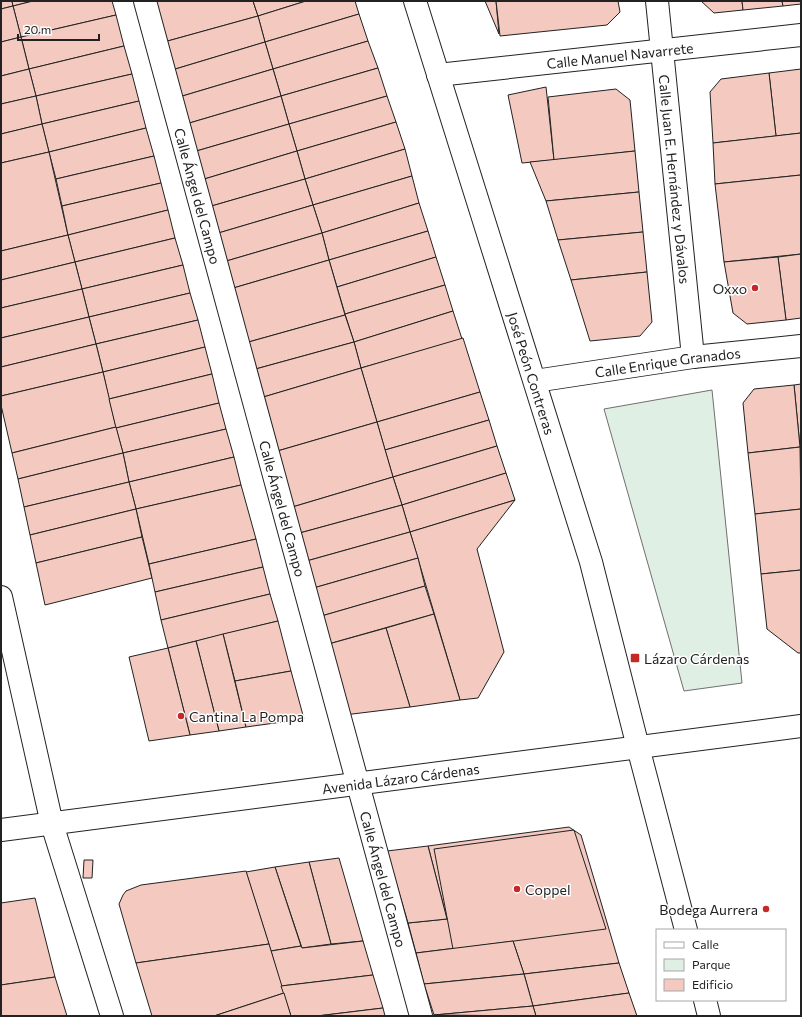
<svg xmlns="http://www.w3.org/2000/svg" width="802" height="1017" font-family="Commissioner,sans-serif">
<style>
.green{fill:#e0efe3;stroke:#6f6f6f}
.building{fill:#f3c9c0;stroke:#222}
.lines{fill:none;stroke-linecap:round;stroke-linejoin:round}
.minor-casing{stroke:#222;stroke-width:24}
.major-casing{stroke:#222;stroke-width:24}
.minor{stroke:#fff;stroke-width:22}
.major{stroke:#fff;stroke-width:22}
.poi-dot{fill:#c62828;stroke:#fff;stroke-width:1.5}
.labels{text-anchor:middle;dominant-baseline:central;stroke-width:3;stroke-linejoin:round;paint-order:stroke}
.street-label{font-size:14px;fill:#222;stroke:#fff}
.poi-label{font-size:14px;fill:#222;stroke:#fff;text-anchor:start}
</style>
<rect width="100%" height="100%" fill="#fff"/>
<!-- green -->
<path class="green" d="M 712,390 L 742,683 L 684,691 L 604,409 Z"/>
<!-- building -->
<g class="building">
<path d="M 1,1 L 12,1 L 13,6 L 1,9 Z"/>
<path d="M 12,1 L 33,1 L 13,6 Z"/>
<path d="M 33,1 L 112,1 L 116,15 L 21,37 L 13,6 Z"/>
<path d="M 153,1 L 253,1 L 258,16 L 164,42 Z"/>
<path d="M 253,1 L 306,1 L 258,16 Z"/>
<path d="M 306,1 L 355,1 L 359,14 L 265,42 L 258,16 Z"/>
<path d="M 485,1 L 496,1 L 499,34 Z"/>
<path d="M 496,1 L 618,1 L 620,12 L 607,25 L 500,36 Z"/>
<path d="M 701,1 L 742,1 L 743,10 L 714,13 Z"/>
<path d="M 742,1 L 782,1 L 783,6 L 743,10 Z"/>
<path d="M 782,1 L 801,1 L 801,4 L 783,6 Z"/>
<path d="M 13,6 L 21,37 L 1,42 L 1,9 Z"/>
<path d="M 359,14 L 368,41 L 273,69 L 265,42 Z"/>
<path d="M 116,15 L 124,46 L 29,69 L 21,37 Z"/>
<path d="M 258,16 L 265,42 L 172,70 L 164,42 Z"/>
<path d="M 21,37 L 29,69 L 1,76 L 1,42 Z"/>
<path d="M 368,41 L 378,68 L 281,96 L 273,69 Z"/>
<path d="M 265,42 L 273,69 L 179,97 L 172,70 Z"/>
<path d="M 124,46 L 132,74 L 36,96 L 29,69 Z"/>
<path d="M 378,68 L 387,96 L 289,124 L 281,96 Z"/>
<path d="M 29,69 L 36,96 L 1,104 L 1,76 Z"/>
<path d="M 273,69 L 281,96 L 186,124 L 179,97 Z"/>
<path d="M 801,69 L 801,133 L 776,136 L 769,73 Z"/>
<path d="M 769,73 L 776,136 L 713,143 L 710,92 L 721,79 Z"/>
<path d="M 132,74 L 139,101 L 42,124 L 36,96 Z"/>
<path d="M 546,87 L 554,160 L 522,163 L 508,95 Z"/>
<path d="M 616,89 L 630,100 L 635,151 L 554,160 L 548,97 Z"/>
<path d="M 36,96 L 42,124 L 1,134 L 1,104 Z"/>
<path d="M 281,96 L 289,124 L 193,152 L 186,124 Z"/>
<path d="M 387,96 L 396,122 L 297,151 L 289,124 Z"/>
<path d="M 139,101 L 146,128 L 49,152 L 42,124 Z"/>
<path d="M 396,122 L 405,149 L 305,179 L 297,151 Z"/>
<path d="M 42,124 L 49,152 L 1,163 L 1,134 Z"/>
<path d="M 289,124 L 297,151 L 201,180 L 193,152 Z"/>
<path d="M 146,128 L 154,156 L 56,179 L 49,152 Z"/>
<path d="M 801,133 L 801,175 L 715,184 L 713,143 Z"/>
<path d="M 405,149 L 412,176 L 313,205 L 305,179 Z"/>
<path d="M 297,151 L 305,179 L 208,207 L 201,180 Z"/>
<path d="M 635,151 L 639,192 L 546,201 L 530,162 Z"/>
<path d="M 49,152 L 68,235 L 1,251 L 1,163 Z"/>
<path d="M 154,156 L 161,183 L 62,206 L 56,179 Z"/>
<path d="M 801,175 L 801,254 L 724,262 L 715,184 Z"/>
<path d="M 412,176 L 419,203 L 322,233 L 313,205 Z"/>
<path d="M 305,179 L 313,205 L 215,234 L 208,207 Z"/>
<path d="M 161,183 L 168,210 L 68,235 L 62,206 Z"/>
<path d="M 639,192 L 643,232 L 558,240 L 546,201 Z"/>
<path d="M 419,203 L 428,231 L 329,260 L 322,233 Z"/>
<path d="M 313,205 L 322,233 L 223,262 L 215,234 Z"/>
<path d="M 168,210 L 175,238 L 75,262 L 68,235 Z"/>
<path d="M 428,231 L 436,257 L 337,287 L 329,260 Z"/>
<path d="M 643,232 L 647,272 L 571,280 L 558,240 Z"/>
<path d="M 322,233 L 329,260 L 230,289 L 223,262 Z"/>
<path d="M 68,235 L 75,262 L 1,280 L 1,251 Z"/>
<path d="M 175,238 L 183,265 L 82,289 L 75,262 Z"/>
<path d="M 801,254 L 801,318 L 786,320 L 778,257 Z"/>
<path d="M 436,257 L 445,285 L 345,314 L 337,287 Z"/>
<path d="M 778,257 L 786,320 L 747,324 L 733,313 L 724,262 Z"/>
<path d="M 329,260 L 345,315 L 245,343 L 230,289 Z"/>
<path d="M 75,262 L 82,289 L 1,308 L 1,280 Z"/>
<path d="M 183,265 L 190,293 L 89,317 L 82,289 Z"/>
<path d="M 647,272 L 652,322 L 640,336 L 590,341 L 571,280 Z"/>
<path d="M 445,285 L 453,311 L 354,342 L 345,314 Z"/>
<path d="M 82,289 L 89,317 L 1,338 L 1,308 Z"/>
<path d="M 190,293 L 198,320 L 96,344 L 89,317 Z"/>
<path d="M 453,311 L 462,339 L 361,368 L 354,342 Z"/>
<path d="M 345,315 L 354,342 L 252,370 L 245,343 Z"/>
<path d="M 89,317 L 96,344 L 1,367 L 1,338 Z"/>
<path d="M 198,320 L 205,347 L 103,372 L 96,344 Z"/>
<path d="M 463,338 L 480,392 L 377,422 L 361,368 Z"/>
<path d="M 354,342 L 361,368 L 260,398 L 252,370 Z"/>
<path d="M 96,344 L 103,372 L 1,396 L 1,367 Z"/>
<path d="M 205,347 L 212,374 L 109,399 L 103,372 Z"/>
<path d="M 361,368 L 377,422 L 274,452 L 260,398 Z"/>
<path d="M 103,372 L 116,427 L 12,453 L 1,405 L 1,396 Z"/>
<path d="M 212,374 L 219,403 L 116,428 L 109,399 Z"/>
<path d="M 801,384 L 801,447 L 800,447 L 794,385 Z"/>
<path d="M 794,385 L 800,447 L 748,453 L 743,403 L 754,389 Z"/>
<path d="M 480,392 L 489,420 L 385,450 L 377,422 Z"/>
<path d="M 219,403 L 226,429 L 123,453 L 116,428 Z"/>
<path d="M 489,420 L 497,446 L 393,477 L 385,450 Z"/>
<path d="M 377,422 L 393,477 L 289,508 L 274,452 Z"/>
<path d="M 116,427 L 123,453 L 18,479 L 12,453 Z"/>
<path d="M 226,429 L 234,457 L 129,482 L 123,453 Z"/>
<path d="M 497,446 L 506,473 L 402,505 L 393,477 Z"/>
<path d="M 800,447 L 801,509 L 755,514 L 748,453 Z"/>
<path d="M 123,453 L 129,482 L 24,507 L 18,479 Z"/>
<path d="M 234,457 L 241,485 L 136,509 L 129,482 Z"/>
<path d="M 506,473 L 515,500 L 410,532 L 402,505 Z"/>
<path d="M 393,477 L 402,505 L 296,534 L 289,508 Z"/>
<path d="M 129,482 L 136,509 L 30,535 L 24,507 Z"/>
<path d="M 241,485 L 256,539 L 149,564 L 136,509 Z"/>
<path d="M 515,500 L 477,549 L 504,652 L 478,698 L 460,700 L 410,532 Z"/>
<path d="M 402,505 L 410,532 L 303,562 L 296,534 Z"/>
<path d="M 136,509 L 142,537 L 36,563 L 30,535 Z"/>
<path d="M 801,509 L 801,570 L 761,574 L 755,514 Z"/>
<path d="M 410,532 L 418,558 L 310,589 L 303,562 Z"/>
<path d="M 142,537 L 152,578 L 45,605 L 36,563 Z"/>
<path d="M 256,539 L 263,567 L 155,592 L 149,564 Z"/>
<path d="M 418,558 L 425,586 L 318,617 L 310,589 Z"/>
<path d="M 263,567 L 270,594 L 161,620 L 155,592 Z"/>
<path d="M 801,570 L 801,653 L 798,653 L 767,629 L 761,574 Z"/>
<path d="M 425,586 L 434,614 L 325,645 L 318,617 Z"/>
<path d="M 270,594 L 278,621 L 168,648 L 161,620 Z"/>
<path d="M 434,614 L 460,700 L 410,707 L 386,628 Z"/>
<path d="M 278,621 L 291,671 L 235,681 L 223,634 Z"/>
<path d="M 386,628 L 410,707 L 344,715 L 325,645 Z"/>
<path d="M 223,634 L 246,727 L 219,731 L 196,641 Z"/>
<path d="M 196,641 L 219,731 L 190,735 L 168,648 Z"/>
<path d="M 168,648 L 190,735 L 149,741 L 129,657 Z"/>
<path d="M 291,671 L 304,719 L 246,727 L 235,681 Z"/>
<path d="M 569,827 L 581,835 L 619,963 L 524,974 L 513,941 L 416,953 L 408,923 L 447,919 L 428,846 Z"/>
<path d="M 574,830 L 606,929 L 453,949 L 434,849 Z"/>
<path d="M 428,846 L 447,919 L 408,923 L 387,851 Z"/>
<path d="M 339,858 L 363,941 L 331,944 L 309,862 Z"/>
<path d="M 84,860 L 93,860 L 92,878 L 83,878 Z"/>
<path d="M 309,862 L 331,944 L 302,948 L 275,867 Z"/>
<path d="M 275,867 L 301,946 L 271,951 L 246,872 Z"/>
<path d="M 246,871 L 269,944 L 136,963 L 119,904 L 123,895 L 126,891 L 141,885 Z"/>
<path d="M 35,898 L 55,977 L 1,985 L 1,903 Z"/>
<path d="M 363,941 L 373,975 L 281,986 L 271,951 L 301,946 L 302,948 Z"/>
<path d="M 513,941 L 524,974 L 424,984 L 416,953 Z"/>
<path d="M 269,944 L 284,993 L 214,1016 L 152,1016 L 136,963 Z"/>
<path d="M 619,963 L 629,993 L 533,1006 L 524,974 Z"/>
<path d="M 524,974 L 533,1006 L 434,1015 L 424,984 Z"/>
<path d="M 373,975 L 383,1008 L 317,1016 L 291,1016 L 281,986 Z"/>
<path d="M 55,977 L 67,1016 L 1,1016 L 1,985 Z"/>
<path d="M 284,993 L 291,1016 L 214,1016 Z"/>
<path d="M 629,993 L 637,1016 L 536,1016 L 533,1006 Z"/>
<path d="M 533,1006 L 536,1016 L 434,1015 Z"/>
<path d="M 383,1008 L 385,1016 L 317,1016 Z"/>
</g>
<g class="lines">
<!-- minor casing -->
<g class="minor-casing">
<g id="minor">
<path id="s1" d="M 145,1 L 421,1016"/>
<path id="s2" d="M 657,1 L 693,357"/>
<path id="s3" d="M 438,75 L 801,35"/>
<path id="s4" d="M 535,381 L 693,357 L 801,346"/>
<path d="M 1,597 L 52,824 L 112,1016"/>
</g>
</g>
<!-- major casing -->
<g class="major-casing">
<g id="major">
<path id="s5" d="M 415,1 L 591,562 L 638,747 L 686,930"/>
<path id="s6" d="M 1,830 L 801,726"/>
<path d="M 705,1000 L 709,1016"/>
</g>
</g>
<!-- minor -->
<use href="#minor" class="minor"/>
<!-- major -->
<use href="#major" class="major"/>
</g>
<!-- markers -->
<g class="poi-dot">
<circle cx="755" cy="288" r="4"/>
<rect x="630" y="653" width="10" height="10" rx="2"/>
<circle cx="181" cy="716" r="4"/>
<circle cx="517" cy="889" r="4"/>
<circle cx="766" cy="909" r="4"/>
</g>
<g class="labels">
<!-- street labels -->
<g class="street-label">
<text stroke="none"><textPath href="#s3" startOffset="183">Calle Manuel Navarrete</textPath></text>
<text stroke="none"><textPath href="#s2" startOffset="179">Calle Juan E. Hernández y Dávalos</textPath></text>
<text stroke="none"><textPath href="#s1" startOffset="202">Calle Ángel del Campo</textPath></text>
<text stroke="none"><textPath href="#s4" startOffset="134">Calle Enrique Granados</textPath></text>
<text stroke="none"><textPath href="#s5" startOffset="390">José Peón Contreras</textPath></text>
<text stroke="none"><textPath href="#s1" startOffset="526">Calle Ángel del Campo</textPath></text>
<text stroke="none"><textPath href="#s6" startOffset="403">Avenida Lázaro Cárdenas</textPath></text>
<text stroke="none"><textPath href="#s1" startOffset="910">Calle Ángel del Campo</textPath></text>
</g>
<!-- poi labels -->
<g class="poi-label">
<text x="747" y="288" text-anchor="end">Oxxo</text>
<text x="644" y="658">Lázaro Cárdenas</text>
<text x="189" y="716">Cantina La Pompa</text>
<text x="525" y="889">Coppel</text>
<text x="758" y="909" text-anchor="end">Bodega Aurrera</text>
</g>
</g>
<!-- border -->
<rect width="802" height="1017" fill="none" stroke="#222222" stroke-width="4"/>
<!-- legend -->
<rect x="656" y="929" width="130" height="72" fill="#ffffff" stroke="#a7a7a7"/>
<rect x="664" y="942" width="20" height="6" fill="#ffffff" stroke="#a7a7a7"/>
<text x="692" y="949" font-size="12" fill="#222222">Calle</text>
<rect x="664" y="959" width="20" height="12" fill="#e0efe3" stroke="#a7a7a7"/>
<text x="692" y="969" font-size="12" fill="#222222">Parque</text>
<rect x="664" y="979" width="20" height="12" fill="#f3c9c0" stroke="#a7a7a7"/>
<text x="692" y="989" font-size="12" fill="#222222">Edificio</text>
<!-- scale -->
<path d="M18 34v6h81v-6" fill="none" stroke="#222222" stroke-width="2"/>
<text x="24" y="34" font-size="12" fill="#222222" stroke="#ffffff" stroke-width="3" paint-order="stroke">20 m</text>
</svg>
